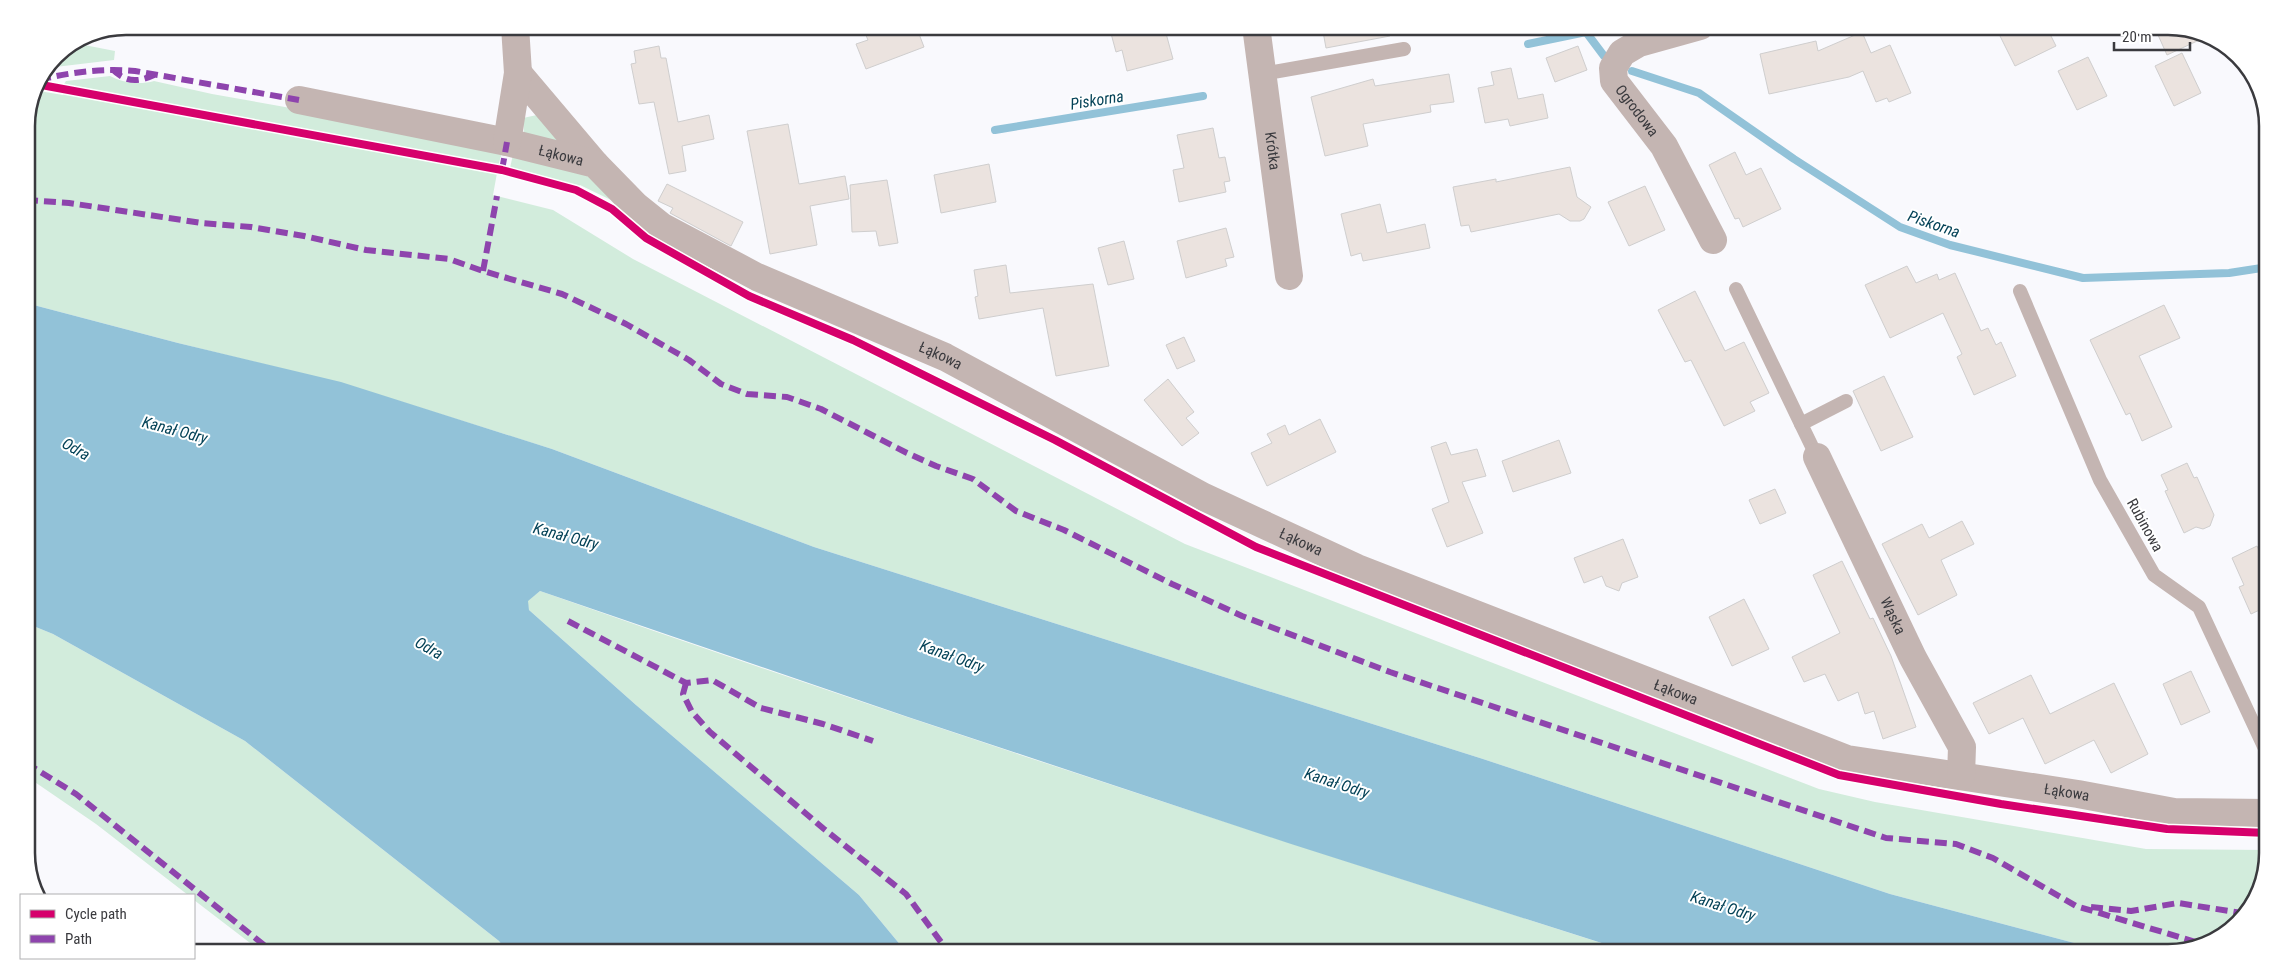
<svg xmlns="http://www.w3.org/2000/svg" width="2294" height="979" font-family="'Roboto Condensed',sans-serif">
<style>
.green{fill:#d2ecdc}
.water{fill:#92c2d8}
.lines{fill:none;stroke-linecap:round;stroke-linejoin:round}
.stream{stroke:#92c2d8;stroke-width:8}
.building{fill:#ebe3df;stroke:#cfcece}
.service{stroke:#c4b5b2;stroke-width:14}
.minor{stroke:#c4b5b2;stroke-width:28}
.quiet{stroke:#8e44ad;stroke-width:6;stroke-dasharray:12 6;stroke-linecap:butt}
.cycleway-casing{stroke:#fff;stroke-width:11}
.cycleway{stroke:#d6006c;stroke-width:8}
.labels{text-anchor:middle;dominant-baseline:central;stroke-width:4;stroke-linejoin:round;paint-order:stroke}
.street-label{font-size:15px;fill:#3a3a3e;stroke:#fff}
.water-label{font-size:16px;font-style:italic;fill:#044257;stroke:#fff}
.rim{fill:none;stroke:#3a3a3e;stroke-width:2.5}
</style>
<rect width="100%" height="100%" fill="#f9f9fd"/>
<!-- green -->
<g class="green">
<path d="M 74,43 L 115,51 L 114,60 L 47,68 L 56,55 Z"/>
<path d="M 110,76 C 123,83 140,85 154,81 L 212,94 L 504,146 L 498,166 L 64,84 L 66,81 Z"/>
<path d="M 33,90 L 63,95 L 64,92 L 497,173 L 493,195 L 553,210 L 633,259 L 1185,544 L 1819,789 L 1875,802 L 2146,849 L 2268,850 L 2260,891 L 2224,936 L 2168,953 L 2112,953 L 1890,894 L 1483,759 L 814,547 L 552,449 L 341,383 L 178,343 L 26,303 L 26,120 Z"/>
<path d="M 537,115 L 577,154 L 524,134 L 523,118 Z"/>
<path d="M 514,150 L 574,168 L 599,183 L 611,200 L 580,185 L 578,187 L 510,168 Z"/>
<path d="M 540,591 C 902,719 1267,836 1633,953 L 907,953 L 859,895 L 636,705 L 529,610 L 527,601 Z"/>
<path d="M 26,623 L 53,634 L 245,741 L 499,941 L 508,953 L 263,953 L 194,900 L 194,895 L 188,895 L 96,824 L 26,776 Z"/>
</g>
<!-- water -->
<path class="water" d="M 26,303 L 178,343 L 341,382 L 552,449 L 814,547 L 1483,759 L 1890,894 L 2112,953 L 1633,953 L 1288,843 L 908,717 L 540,591 L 528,601 L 529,610 L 636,705 L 859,895 L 907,953 L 508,953 L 499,941 L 245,741 L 53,634 L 26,623 Z"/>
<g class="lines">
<!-- stream -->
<g class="stream">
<path d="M 1613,26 L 1614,26"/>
<path d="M 1528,44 L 1586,32 L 1604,56"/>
<path d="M 1632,71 L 1699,93 L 1794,159 L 1900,227 L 1950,245 L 2083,278 L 2229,273 L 2268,267"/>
<path d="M 995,130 L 1203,96"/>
</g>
</g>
<!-- building -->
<g class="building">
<path d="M 862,26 L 916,26 L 924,47 L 866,69 L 856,44 L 868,40 Z"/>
<path d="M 1109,26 L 1164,26 L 1173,59 L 1127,71 L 1122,50 L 1116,52 Z"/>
<path d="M 1322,26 L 1389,26 L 1390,36 L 1326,48 Z"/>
<path d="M 1995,26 L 2046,26 L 2056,46 L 2015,66 Z"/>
<path d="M 2154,26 L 2168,26 L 2208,36 L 2167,55 Z"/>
<path d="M 1862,32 L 1871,53 L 1890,45 L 1911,93 L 1889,102 L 1887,98 L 1876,102 L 1863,71 L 1849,77 L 1769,94 L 1760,54 L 1816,41 L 1818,51 Z"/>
<path d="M 659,46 L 661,58 L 666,58 L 678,122 L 709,115 L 714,139 L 682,146 L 686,171 L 669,174 L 654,102 L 639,104 L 631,64 L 636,63 L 634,51 Z"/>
<path d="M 1578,46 L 1587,70 L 1555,82 L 1546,58 Z"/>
<path d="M 2182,53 L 2201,93 L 2174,106 L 2155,66 Z"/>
<path d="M 2088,57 L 2107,96 L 2077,110 L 2058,71 Z"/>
<path d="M 1511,68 L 1518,99 L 1543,94 L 1548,118 L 1510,126 L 1508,119 L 1485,123 L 1478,88 L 1494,85 L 1491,72 Z"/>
<path d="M 1449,74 L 1454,102 L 1430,105 L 1431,112 L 1363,124 L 1368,146 L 1325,156 L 1311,97 L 1373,79 L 1375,86 Z"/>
<path d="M 788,124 L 799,184 L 845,176 L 849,199 L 810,206 L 817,245 L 770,254 L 747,131 Z"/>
<path d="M 1213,128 L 1219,158 L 1225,157 L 1230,181 L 1224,182 L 1226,192 L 1179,202 L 1173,170 L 1184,168 L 1177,135 Z"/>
<path d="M 1735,152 L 1746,175 L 1761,168 L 1781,209 L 1743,227 L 1739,218 L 1735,219 L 1709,165 Z"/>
<path d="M 989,164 L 996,202 L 941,213 L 934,175 Z"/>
<path d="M 1570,167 L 1577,197 L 1591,207 L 1584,219 L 1580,221 L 1570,221 L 1559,214 L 1471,232 L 1469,225 L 1461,226 L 1453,187 L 1496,179 L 1496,182 Z"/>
<path d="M 887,180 L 898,243 L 879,246 L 876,231 L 852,232 L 850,185 Z"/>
<path d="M 667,184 L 743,222 L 731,246 L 670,213 L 673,208 L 658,201 Z"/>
<path d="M 1645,186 L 1665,230 L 1629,246 L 1608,202 Z"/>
<path d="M 1380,204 L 1387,233 L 1425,224 L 1430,248 L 1363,261 L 1361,253 L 1351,256 L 1341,214 Z"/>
<path d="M 1226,228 L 1234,257 L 1225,259 L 1227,266 L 1186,278 L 1177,241 Z"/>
<path d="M 1124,241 L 1134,279 L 1108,285 L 1098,248 Z"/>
<path d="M 1006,265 L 1010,293 L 1093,284 L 1109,366 L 1056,376 L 1043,308 L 979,319 L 975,297 L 978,296 L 974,270 Z"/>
<path d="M 1907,266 L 1916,283 L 1937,274 L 1939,280 L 1955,273 L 1981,331 L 1988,328 L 1996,345 L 2001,342 L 2016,376 L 1974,395 L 1957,357 L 1962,354 L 1943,313 L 1890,338 L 1865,285 Z"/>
<path d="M 1695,291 L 1725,351 L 1744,342 L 1769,393 L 1750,402 L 1755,411 L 1724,426 L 1691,360 L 1685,362 L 1658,310 Z"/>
<path d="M 2164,305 L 2180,338 L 2139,356 L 2172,427 L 2142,441 L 2130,413 L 2126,415 L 2090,340 Z"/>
<path d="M 1184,337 L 1195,361 L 1177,369 L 1166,345 Z"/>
<path d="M 1884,376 L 1913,437 L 1881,451 L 1853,391 Z"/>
<path d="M 1168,379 L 1194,412 L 1186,418 L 1199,433 L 1182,446 L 1144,400 Z"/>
<path d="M 1320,419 L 1336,452 L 1267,486 L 1251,453 L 1272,443 L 1267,434 L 1285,425 L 1289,435 Z"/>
<path d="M 1559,440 L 1571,473 L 1513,492 L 1502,461 Z"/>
<path d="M 1446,442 L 1451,455 L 1477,449 L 1486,476 L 1462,482 L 1483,533 L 1447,547 L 1432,509 L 1449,502 L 1431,447 Z"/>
<path d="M 2187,463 L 2194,478 L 2197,477 L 2214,515 L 2210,526 L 2203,529 L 2196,527 L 2184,533 L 2165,491 L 2168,490 L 2161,475 Z"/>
<path d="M 1775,489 L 1786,513 L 1760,524 L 1749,500 Z"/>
<path d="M 1962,521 L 1974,544 L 1941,560 L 1957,595 L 1918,615 L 1882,544 L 1922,524 L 1929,538 Z"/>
<path d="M 1623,539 L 1638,577 L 1622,583 L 1619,591 L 1606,586 L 1602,576 L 1584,583 L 1574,558 Z"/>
<path d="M 2257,546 L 2268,569 L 2268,606 L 2251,614 L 2239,587 L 2244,585 L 2232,558 Z"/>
<path d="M 1842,561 L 1870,619 L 1873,618 L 1891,656 L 1916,727 L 1883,739 L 1874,711 L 1865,714 L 1858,692 L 1838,701 L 1825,674 L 1804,682 L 1792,657 L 1840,633 L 1813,575 Z"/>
<path d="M 1744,599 L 1769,649 L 1732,666 L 1709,617 Z"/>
<path d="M 2191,671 L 2210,712 L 2181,725 L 2163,684 Z"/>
<path d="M 2031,675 L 2050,714 L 2114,683 L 2148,754 L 2111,773 L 2094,740 L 2045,764 L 2023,718 L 1989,734 L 1973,703 Z"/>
</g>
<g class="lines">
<!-- service -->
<g class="service">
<path d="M 1262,74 L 1404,49"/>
<path d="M 1736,289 L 1801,424"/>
<path d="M 2020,291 L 2100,480 L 2154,575 L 2199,607 L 2268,755"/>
<path d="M 1817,457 L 1801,424 L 1846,401"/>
</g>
<!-- minor -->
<g class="minor">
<path id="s1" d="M 1256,26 L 1289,276"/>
<path id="s2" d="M 1700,26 L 1639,43 L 1622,53 L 1613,68 L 1614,81 L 1664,146 L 1713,240"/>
<path d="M 518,73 L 595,164"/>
<path id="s3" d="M 299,100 L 507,142 L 595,164 L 636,206 L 661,226 L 757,277 L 945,357 L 1204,497 L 1357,568 L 1847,759 L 2078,794 L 2174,812 L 2268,813"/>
<path d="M 507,142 L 518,73 L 515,26"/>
<path id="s4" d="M 1817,457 L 1913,658 L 1962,747 L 1961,776"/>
</g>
<!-- quiet -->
<g class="quiet">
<path d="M 112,69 C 125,82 137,83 154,75"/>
<path d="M 39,80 C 71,72 103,68 135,71 L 299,100"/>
<path d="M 502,170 L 507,142"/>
<path d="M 26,200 L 69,203 L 202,223 L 251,227 L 304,236 L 366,250 L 449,259 L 483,271 L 562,294 L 626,324 L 689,360 L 721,384 L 747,394 L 787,397 L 821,409 L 907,453 L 936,466 L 973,479 L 1016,511 L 1064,530 L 1172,584 L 1242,616 L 1390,672 L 1886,838 L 1956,844 L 1993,858 L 2076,906 L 2199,943"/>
<path d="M 483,271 L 497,196"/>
<path d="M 568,621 L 686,683 L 712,680 L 761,708 L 823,724 L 873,741"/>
<path d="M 686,683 L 683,694 L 692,712 L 710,732 L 824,829 L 906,894 L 949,953"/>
<path d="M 26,763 L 76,794 L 274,953"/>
<path d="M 2091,907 L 2131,911 L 2178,903 L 2242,913"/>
</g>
<!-- cycleway casing -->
<g class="cycleway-casing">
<path id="cycleway" d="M 36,84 L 502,170 L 576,190 L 612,209 L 646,238 L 749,296 L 853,340 L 1055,440 L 1256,547 L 1839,775 L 2001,804 L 2167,829 L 2268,833"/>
</g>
<!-- cycleway -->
<use href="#cycleway" class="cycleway"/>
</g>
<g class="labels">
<!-- street labels -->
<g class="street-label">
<text stroke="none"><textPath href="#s2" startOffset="151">Ogrodowa</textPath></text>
<text stroke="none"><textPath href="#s1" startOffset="126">Krótka</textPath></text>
<text stroke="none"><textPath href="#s3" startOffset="268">Łąkowa</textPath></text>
<text stroke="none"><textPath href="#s3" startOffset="702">Łąkowa</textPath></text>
<text transform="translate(2145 525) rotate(61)">Rubinowa</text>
<text stroke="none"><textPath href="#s3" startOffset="1108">Łąkowa</textPath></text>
<text stroke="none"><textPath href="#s4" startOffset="176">Wąska</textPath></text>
<text stroke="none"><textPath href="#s3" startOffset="1512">Łąkowa</textPath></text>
<text stroke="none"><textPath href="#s3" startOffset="1918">Łąkowa</textPath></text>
</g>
<!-- water labels -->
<g class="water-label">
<text transform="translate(1097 100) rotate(-9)">Piskorna</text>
<text transform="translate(1934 224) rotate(19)">Piskorna</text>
<text transform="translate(175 430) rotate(15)">Kanał Odry</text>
<text transform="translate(76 449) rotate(29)">Odra</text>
<text transform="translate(566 536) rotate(15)">Kanał Odry</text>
<text transform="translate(429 648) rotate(29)">Odra</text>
<text transform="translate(952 656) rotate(20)">Kanał Odry</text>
<text transform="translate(1337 783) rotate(18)">Kanał Odry</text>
<text transform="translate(1723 906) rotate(18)">Kanał Odry</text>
</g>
</g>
<!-- crop -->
<path d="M0 0H2294V979H0ZM126 35H2168A91 91 0 0 1 2259 126V853A91 91 0 0 1 2168 944H126A91 91 0 0 1 35 853V126A91 91 0 0 1 126 35Z" fill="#fff" fill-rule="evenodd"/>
<path class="rim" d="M126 35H2168A91 91 0 0 1 2259 126V853A91 91 0 0 1 2168 944H126A91 91 0 0 1 35 853V126A91 91 0 0 1 126 35Z"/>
<!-- legend -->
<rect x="20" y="894" width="175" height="65" fill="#ffffff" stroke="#b0b0b2"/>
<rect x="30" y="910" width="25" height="8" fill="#d6006c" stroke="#b0b0b2"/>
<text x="65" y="919" font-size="15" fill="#3a3a3e">Cycle path</text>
<rect x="30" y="935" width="25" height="8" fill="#8e44ad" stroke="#b0b0b2"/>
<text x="65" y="944" font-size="15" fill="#3a3a3e">Path</text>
<!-- scale -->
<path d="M2114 42v8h76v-8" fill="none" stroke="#3a3a3e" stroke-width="2.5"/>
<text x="2122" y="42" font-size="15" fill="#3a3a3e" stroke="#ffffff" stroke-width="4" paint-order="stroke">20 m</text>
</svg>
